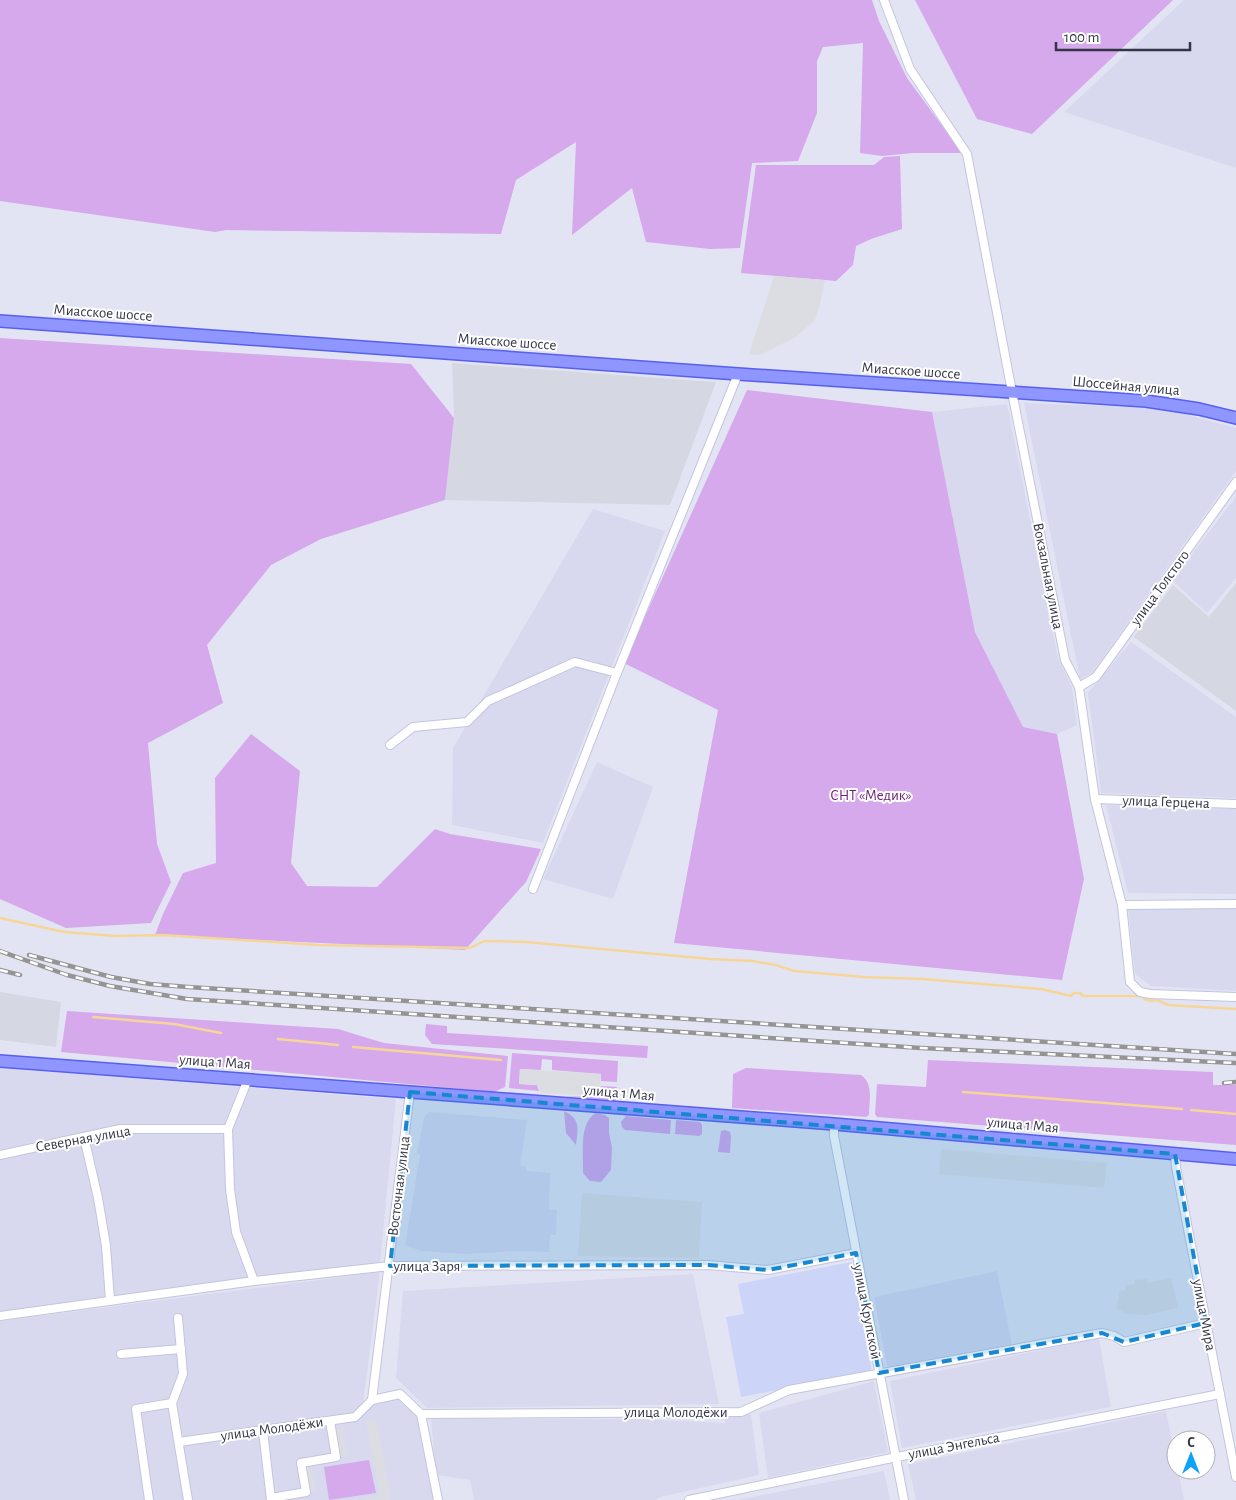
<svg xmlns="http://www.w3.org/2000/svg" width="1236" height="1500" font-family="'Alegreya Sans',sans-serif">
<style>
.residential{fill:#d8d9ef}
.commercial{fill:#ccd4f8}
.industrial{fill:#d5d8e2}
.green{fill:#d6a8ec}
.parking{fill:#dcdde3}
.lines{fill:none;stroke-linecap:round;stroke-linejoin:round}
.stream{stroke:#f6d599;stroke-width:2.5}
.street-casing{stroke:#c2c5dd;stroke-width:10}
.primary-casing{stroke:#5760ee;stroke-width:14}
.street{stroke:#fff;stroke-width:8}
.primary{stroke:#9096ff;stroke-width:11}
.rail-casing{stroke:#949494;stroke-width:4.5}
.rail{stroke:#fff;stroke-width:2.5;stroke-dasharray:8;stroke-linecap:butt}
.marked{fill:#1787d1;fill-opacity:0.2;stroke:#1787d1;stroke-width:4;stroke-dasharray:10 6;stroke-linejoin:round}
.labels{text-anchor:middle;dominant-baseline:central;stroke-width:4;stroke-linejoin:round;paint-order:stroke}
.street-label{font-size:15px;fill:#333646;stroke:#fff}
.park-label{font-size:15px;fill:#6f227c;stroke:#fff}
</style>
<rect width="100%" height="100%" fill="#e3e4f3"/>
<!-- residential -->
<g class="residential">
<path d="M 1184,0 L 1236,0 L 1236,168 L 1064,112 Z"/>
<path d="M 1024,403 L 1163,408 L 1236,428 L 1236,471 L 1092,673 L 1080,679 Z"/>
<path d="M 1007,404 L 1058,658 L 1072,687 L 1077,725 L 1057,734 L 1023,727 L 975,632 L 932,412 Z"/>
<path d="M 1236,497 L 1236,578 L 1207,613 L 1172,580 Z"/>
<path d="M 593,509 L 665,531 L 543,843 L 452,825 L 453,748 Z"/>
<path d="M 1131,642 L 1236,717 L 1236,798 L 1101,793 L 1088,693 Z"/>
<path d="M 597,762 L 653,787 L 613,899 L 543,879 Z"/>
<path d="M 1106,805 L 1236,809 L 1236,894 L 1128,893 Z"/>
<path d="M 1128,908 L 1236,908 L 1236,991 L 1151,986 L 1135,974 Z"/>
<path d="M 0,1068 L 396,1099 L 380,1264 L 0,1312 Z"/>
<path d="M 429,1112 L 527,1120 L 520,1166 L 526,1166 L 526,1171 L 550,1173 L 549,1210 L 557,1210 L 556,1235 L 550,1235 L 549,1252 L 517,1251 L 465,1254 L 421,1251 L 405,1245 L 420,1155 L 417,1154 L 424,1117 Z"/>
<path d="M 997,1271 L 1012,1344 L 888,1370 L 874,1297 Z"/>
<path d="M 380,1272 L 363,1404 L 399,1397 L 416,1414 L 434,1500 L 0,1500 L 0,1321 Z"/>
<path d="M 693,1274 L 719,1404 L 427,1408 L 396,1378 L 403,1291 Z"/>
<path d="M 1099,1338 L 1111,1407 L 902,1448 L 890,1381 Z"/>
<path d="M 874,1381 L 888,1452 L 768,1478 L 759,1413 Z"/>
<path d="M 1166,1411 L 1176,1460 L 1176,1470 L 1178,1470 L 1184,1500 L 916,1500 L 908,1464 Z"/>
<path d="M 751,1414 L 759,1475 L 660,1497 L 656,1500 L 474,1500 L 470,1480 L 436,1475 L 431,1419 L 638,1419 L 725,1423 L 725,1418 Z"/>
<path d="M 884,1471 L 890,1500 L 737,1500 Z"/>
</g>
<!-- commercial -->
<path class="commercial" d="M 851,1262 L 872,1372 L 741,1397 L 726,1317 L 744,1314 L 738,1284 Z"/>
<!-- industrial -->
<g class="industrial">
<path d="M 452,363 L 716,382 L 670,505 L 445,500 L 454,418 Z"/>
<path d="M 1236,583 L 1236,711 L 1134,637 L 1173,585 L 1209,617 Z"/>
<path d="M 0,992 L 61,1002 L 56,1047 L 0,1040 Z"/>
</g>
<!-- green -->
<g class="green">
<path d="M 0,0 L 872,0 L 879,21 L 907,78 L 962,153 L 913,153 L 882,156 L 860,153 L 863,43 L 823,47 L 817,61 L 817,113 L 798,161 L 752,163 L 740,248 L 710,249 L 646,242 L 632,188 L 572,235 L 576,142 L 516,180 L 501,234 L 226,230 L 215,232 L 0,201 Z"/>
<path d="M 915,0 L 1173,0 L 1032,134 L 977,119 Z"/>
<path d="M 900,156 L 902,229 L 871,239 L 856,246 L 853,265 L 836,281 L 741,273 L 756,165 L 874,165 L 884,157 Z"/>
<path d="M 0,338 L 411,364 L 454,418 L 445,500 L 321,539 L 271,565 L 207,645 L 223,703 L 148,743 L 157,844 L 171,882 L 151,923 L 66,928 L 0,899 Z"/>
<path d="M 747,390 L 932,412 L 975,632 L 1023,727 L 1057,734 L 1084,879 L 1062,980 L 674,943 L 718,710 L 624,663 Z"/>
<path d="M 251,734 L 300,771 L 291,863 L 307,886 L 377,887 L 435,829 L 450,834 L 541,849 L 526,882 L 465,950 L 155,935 L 163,914 L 183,873 L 216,863 L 215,778 Z"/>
<path d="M 67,1011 L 338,1029 L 384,1043 L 508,1056 L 505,1087 L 494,1092 L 61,1052 Z"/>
<path d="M 426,1024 L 447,1026 L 447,1033 L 648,1046 L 647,1058 L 432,1044 L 425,1035 Z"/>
<path d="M 512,1053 L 618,1061 L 617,1082 L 601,1081 L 601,1074 L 552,1070 L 552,1060 L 542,1059 L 541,1070 L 520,1069 L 519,1084 L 537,1085 L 539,1091 L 509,1088 Z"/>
<path d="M 928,1060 L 1213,1072 L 1213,1085 L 1236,1085 L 1236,1145 L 877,1117 L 875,1114 L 877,1084 L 926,1087 Z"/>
<path d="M 746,1068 L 861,1075 C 874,1084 869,1101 869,1115 L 866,1117 L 732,1108 L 733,1074 Z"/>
<path d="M 601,1086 L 617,1087 L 616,1101 L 565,1096 L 599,1097 Z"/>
<path d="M 564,1111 C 581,1119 578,1129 576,1145 L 566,1133 Z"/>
<path d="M 596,1113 L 605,1115 L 609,1118 L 609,1133 L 612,1147 L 611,1170 L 601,1182 L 590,1181 L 583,1173 C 584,1155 578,1123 596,1113 Z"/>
<path d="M 626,1116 L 671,1120 L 670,1134 L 625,1130 L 622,1127 L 621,1122 Z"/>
<path d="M 676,1120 L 700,1122 L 702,1125 L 702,1134 L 699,1136 L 675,1134 Z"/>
<path d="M 725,1130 L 730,1132 L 731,1136 L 730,1153 L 718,1152 L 721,1131 Z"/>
<path d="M 369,1460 L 376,1493 L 329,1500 L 324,1467 Z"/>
</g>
<!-- parking -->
<g class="parking">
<path d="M 774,276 L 825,280 L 820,304 L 815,320 L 796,337 L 760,355 L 749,354 Z"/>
<path d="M 520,1069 L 601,1074 L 599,1096 L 540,1093 L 538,1085 L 519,1084 Z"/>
<path d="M 941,1149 L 1107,1163 L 1104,1188 L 939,1174 Z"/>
<path d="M 582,1193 L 702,1202 L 699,1258 L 578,1256 Z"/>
<path d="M 1171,1278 L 1178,1308 L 1146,1315 L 1127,1314 L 1116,1308 L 1120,1291 L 1126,1290 L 1126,1285 L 1135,1284 L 1135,1280 L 1147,1279 L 1148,1283 Z"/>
<path d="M 376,1419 L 391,1500 L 359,1500 L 380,1496 L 366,1421 Z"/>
<path d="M 343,1426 L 348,1456 L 336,1457 L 331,1428 Z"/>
<path d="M 312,1468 L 316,1490 L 306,1492 L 302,1469 Z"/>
</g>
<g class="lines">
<!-- stream -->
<g class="stream">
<path d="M 0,918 L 64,932 L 115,936 L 163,935 L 318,945 L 470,948 L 484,941 L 526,942 L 710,959 L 752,961 L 776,965 L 794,971 L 864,977 L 923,979 L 1041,989 L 1071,996 L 1074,993 L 1080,993 L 1083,996 L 1143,996 L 1144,999 L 1151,1001 L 1157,1000 L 1168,1005 L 1236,1009"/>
<path d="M 93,1017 L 174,1024 L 221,1033"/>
<path d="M 278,1039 L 338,1045"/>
<path d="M 353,1047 L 501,1060"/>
<path d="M 963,1092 L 1182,1109"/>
<path d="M 1191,1110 L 1236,1114"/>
</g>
<!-- street casing -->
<g class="street-casing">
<g id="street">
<path d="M 884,0 L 910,69 L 967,154 L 1012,392 L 1065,660 L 1079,687 L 1095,799 L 1122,905 L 1130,982 L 1140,992 L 1150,994 L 1236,997"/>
<path d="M 1079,687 L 1096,677 L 1236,482"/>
<path d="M 390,745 L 413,727 L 467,722 L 488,701 L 575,662 L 617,673"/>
<path d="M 1095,799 L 1236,804"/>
<path d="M 533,889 L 617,673 L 738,374"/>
<path d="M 1122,905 L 1236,904"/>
<path d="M 248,1079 L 228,1129 L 230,1189 L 236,1232 L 254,1281"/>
<path d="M 834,1124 L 834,1136 L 904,1500"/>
<path d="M 84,1137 L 98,1198 L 106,1246 L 110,1300"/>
<path d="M 1175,1154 L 1176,1167 L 1236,1477"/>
<path d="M 0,1155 L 120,1129 L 228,1129"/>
<path d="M 0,1316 L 254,1281 L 390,1266 L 708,1265 L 768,1270 L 856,1253"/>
<path d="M 178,1318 L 183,1374 L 172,1403 L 188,1500"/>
<path d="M 121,1354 L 181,1349"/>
<path d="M 372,1400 L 410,1092"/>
<path d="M 421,1414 L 438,1500"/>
<path d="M 263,1431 L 271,1500"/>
<path d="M 179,1442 L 355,1417 L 372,1400 L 400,1394 L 421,1414 L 741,1412 L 789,1390 L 1102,1333 L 1114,1336 L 1124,1342 L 1206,1323"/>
<path d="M 271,1498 L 306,1492 L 301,1463 L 336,1457 L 330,1421"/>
<path d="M 149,1500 L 136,1409 L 172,1403"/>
<path d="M 689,1500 L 892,1458 L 1220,1394"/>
</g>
</g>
<!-- primary casing -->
<g class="primary-casing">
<g id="primary">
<path d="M 0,321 L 738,374 L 1146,401 L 1199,409 L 1236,418"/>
<path d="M 0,1061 L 834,1124 L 1236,1159"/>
</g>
</g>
<!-- street -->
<use href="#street" class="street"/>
<!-- primary -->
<use href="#primary" class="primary"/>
<!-- rail casing -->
<g class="rail-casing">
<g id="rail">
<path d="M 0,951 L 67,975 L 110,986 L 187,999 L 921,1048 L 1236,1063"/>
<path d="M 29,955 L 111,977 L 150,984 L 188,987 L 1236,1054"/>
<path d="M 0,970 L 20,975"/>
<path d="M 1224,1083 L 1236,1082"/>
</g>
</g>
<!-- rail -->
<use href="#rail" class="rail"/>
</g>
<!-- marked area -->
<path class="marked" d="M 410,1092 L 1175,1154 L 1206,1323 L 1124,1342 L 1102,1333 L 879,1373 L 856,1253 L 768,1270 L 708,1265 L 390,1266 Z"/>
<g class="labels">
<!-- street labels -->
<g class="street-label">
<text transform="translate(103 313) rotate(4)">Миасское шоссе</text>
<text transform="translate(507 342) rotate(4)">Миасское шоссе</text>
<text transform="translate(911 371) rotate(4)">Миасское шоссе</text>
<text transform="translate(1126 386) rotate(5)">Шоссейная улица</text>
<text transform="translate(1048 576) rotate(79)">Вокзальная улица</text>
<text transform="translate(1160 588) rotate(-54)">улица Толстого</text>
<text transform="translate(1166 802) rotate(2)">улица Герцена</text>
<text transform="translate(215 1062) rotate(4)">улица 1 Мая</text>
<text transform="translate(619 1093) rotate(5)">улица 1 Мая</text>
<text transform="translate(1023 1125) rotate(5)">улица 1 Мая</text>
<text transform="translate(83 1139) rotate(-10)">Северная улица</text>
<text transform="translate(399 1186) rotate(-83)">Восточная улица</text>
<text x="427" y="1266">улица Заря</text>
<text transform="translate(867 1312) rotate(79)">улица Крупской</text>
<text transform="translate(1204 1315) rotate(79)">улица Мира</text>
<text x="676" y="1412">улица Молодёжи</text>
<text transform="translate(272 1429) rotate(-8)">улица Молодёжи</text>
<text transform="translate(954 1446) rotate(-11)">улица Энгельса</text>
</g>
<!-- park labels -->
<g class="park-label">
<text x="871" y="795">СНТ «Медик»</text>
</g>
</g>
<!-- north arrow -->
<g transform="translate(1191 1455)"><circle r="24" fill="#ffffff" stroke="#adafb5"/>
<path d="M0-4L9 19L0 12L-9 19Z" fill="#0ea2ff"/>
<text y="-8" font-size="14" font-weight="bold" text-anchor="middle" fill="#333646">С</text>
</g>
<!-- scale -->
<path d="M1056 42v8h134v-8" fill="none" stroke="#333646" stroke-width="2.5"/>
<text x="1064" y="42" font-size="15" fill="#333646" stroke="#ffffff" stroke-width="4" paint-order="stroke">100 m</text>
</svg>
